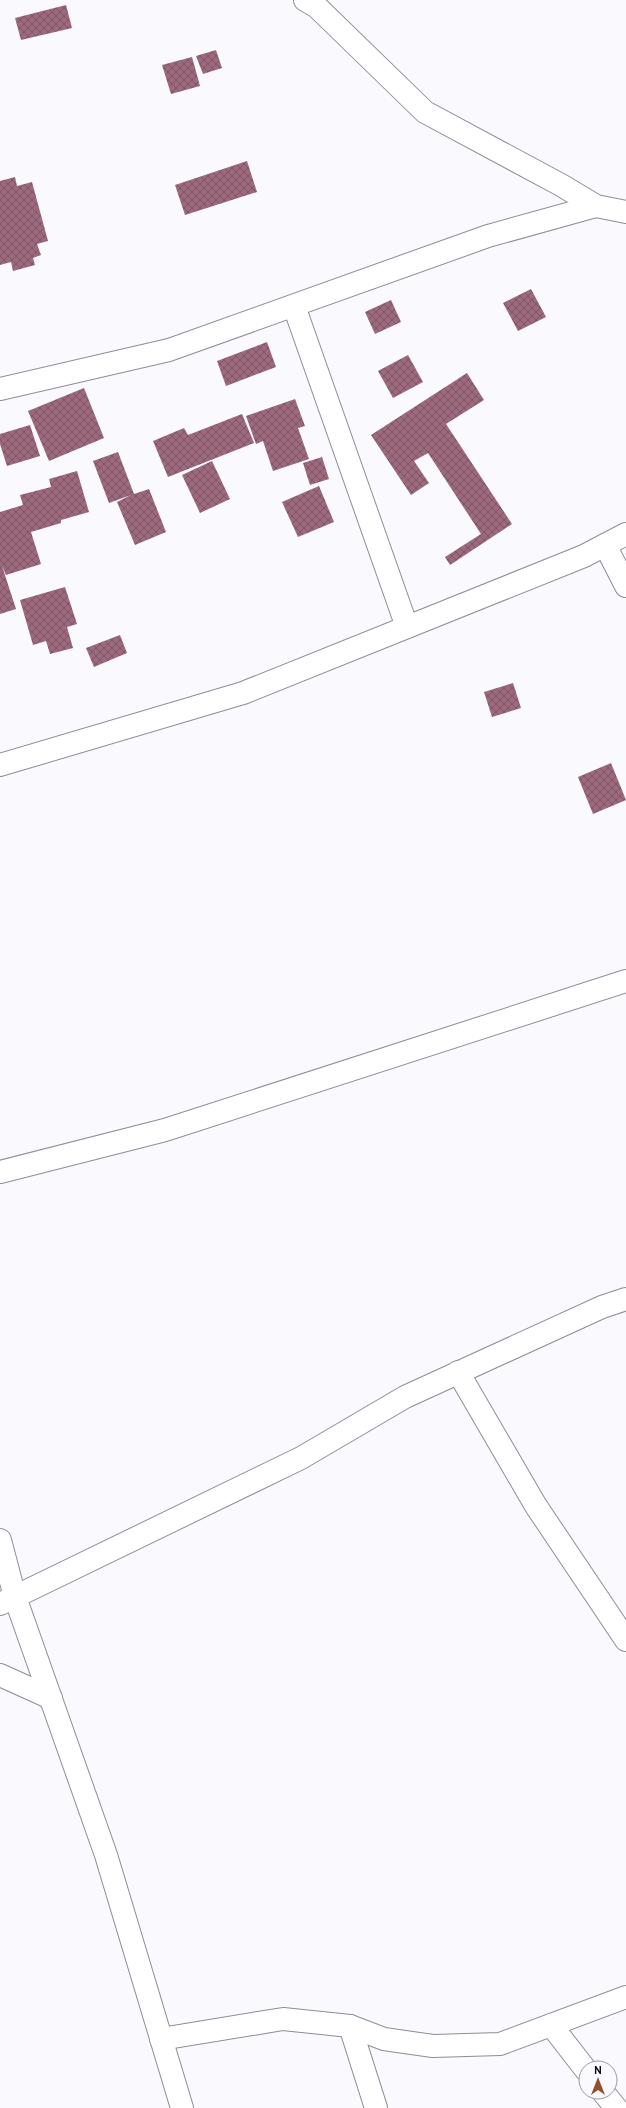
<svg xmlns="http://www.w3.org/2000/svg" width="626" height="2108" font-family="Overpass,sans-serif">
<style>
.building{fill:url(#building-cross-hatch)}
.lines{fill:none;stroke-linecap:round;stroke-linejoin:round}
.minor-casing{stroke:#8e8d98;stroke-width:24}
.minor{stroke:#fff;stroke-width:22}
</style>
<defs>
<pattern id="building-cross-hatch" width="8" height="8" patternUnits="userSpaceOnUse"><rect width="8" height="8" fill="#9d697d"/><path d="M0 0l8 8M0 8l8-8" fill="none" stroke="#7e5565"/></pattern>
</defs>
<rect width="100%" height="100%" fill="#f9f9fe"/>
<!-- building -->
<g class="building">
<path d="M 66,5 L 72,28 L 21,40 L 15,18 Z"/>
<path d="M 216,50 L 222,68 L 203,74 L 196,56 Z"/>
<path d="M 192,57 L 200,86 L 171,94 L 162,65 Z"/>
<path d="M 247,161 L 257,192 L 185,215 L 175,185 Z"/>
<path d="M 15,177 L 17,186 L 32,182 L 48,241 L 37,244 L 41,255 L 33,258 L 35,265 L 13,271 L 11,262 L 0,265 L 0,181 Z"/>
<path d="M 531,289 L 546,317 L 518,331 L 503,303 Z"/>
<path d="M 391,300 L 401,322 L 375,334 L 365,312 Z"/>
<path d="M 267,342 L 276,367 L 226,386 L 217,361 Z"/>
<path d="M 408,355 L 423,382 L 393,398 L 378,371 Z"/>
<path d="M 467,373 L 484,400 L 446,424 L 512,524 L 450,565 L 445,557 L 481,534 L 428,453 L 414,461 L 429,483 L 411,495 L 371,435 Z"/>
<path d="M 84,388 L 104,438 L 49,461 L 28,411 Z"/>
<path d="M 295,399 L 305,426 L 298,428 L 309,459 L 273,471 L 263,441 L 256,444 L 246,416 Z"/>
<path d="M 242,414 L 254,443 L 168,477 L 153,441 L 184,428 L 188,435 Z"/>
<path d="M 30,425 L 40,456 L 7,466 L 0,444 L 0,434 Z"/>
<path d="M 118,452 L 134,494 L 149,489 L 166,532 L 135,545 L 117,502 L 131,495 L 109,503 L 93,461 Z"/>
<path d="M 322,457 L 329,479 L 310,485 L 303,463 Z"/>
<path d="M 212,461 L 230,499 L 200,513 L 182,475 Z"/>
<path d="M 77,471 L 89,512 L 61,520 L 61,523 L 31,532 L 41,564 L 6,575 L 2,566 L 16,609 L 0,614 L 0,512 L 23,505 L 20,495 L 51,487 L 49,479 Z"/>
<path d="M 319,486 L 334,522 L 298,537 L 282,502 Z"/>
<path d="M 65,587 L 77,624 L 67,627 L 73,648 L 50,654 L 46,641 L 33,645 L 20,600 Z"/>
<path d="M 120,635 L 127,653 L 94,667 L 86,648 Z"/>
<path d="M 513,683 L 521,708 L 492,717 L 484,692 Z"/>
<path d="M 611,763 L 626,800 L 593,814 L 578,777 Z"/>
</g>
<g class="lines">
<!-- minor casing -->
<g class="minor-casing">
<g id="minor">
<path d="M 305,0 L 317,7 L 425,112 L 561,185 L 596,206 L 626,212"/>
<path d="M 294,306 L 407,627"/>
<path d="M 0,389 L 169,350 L 488,236 L 596,206"/>
<path d="M 605,545 L 626,586"/>
<path d="M 0,765 L 243,693 L 584,556 L 626,534"/>
<path d="M 0,1172 L 165,1130 L 626,981"/>
<path d="M 458,1372 L 536,1506 L 626,1640"/>
<path d="M 0,1540 L 15,1597 L 106,1855 L 182,2108"/>
<path d="M 0,1604 L 301,1458 L 405,1397 L 602,1307 L 626,1299"/>
<path d="M 0,1675 L 51,1698"/>
<path d="M 551,2025 L 586,2070"/>
<path d="M 350,2026 L 376,2108"/>
<path d="M 161,2039 L 283,2019 L 350,2026 L 384,2039 L 433,2046 L 500,2044 L 626,1997"/>
<path d="M 603,2092 L 616,2108"/>
</g>
</g>
<!-- minor -->
<use href="#minor" class="minor"/>
</g>
<!-- north arrow -->
<g transform="translate(598 2080)"><circle r="19" fill="#f9f9fe" stroke="#9a9a9e"/>
<path d="M0-3L7 15L0 10L-7 15Z" fill="#964e2a"/>
<text y="-6" font-size="11" font-weight="bold" text-anchor="middle" fill="#0c0b0f">N</text>
</g>
</svg>
